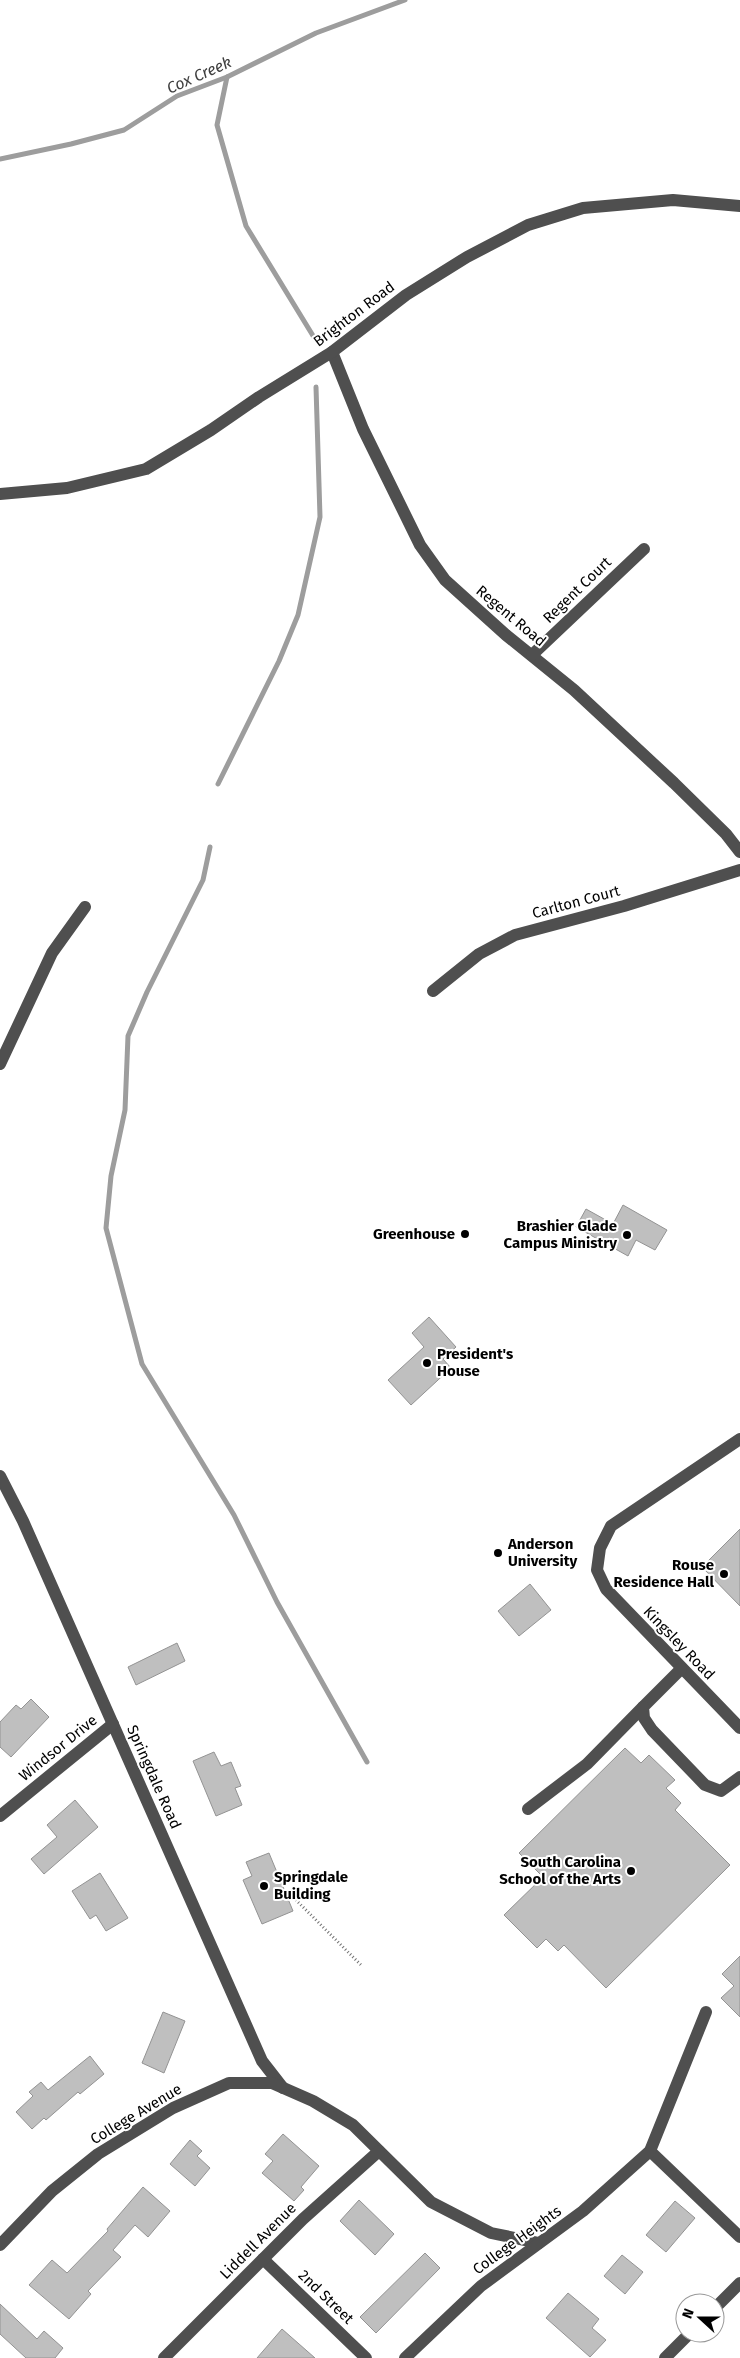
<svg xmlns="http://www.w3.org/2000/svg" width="740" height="2358" font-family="'Fira Sans',sans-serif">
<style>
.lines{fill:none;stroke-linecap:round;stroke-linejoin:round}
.stream{stroke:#9d9d9d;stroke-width:5}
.building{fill:#bfbfbf;stroke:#939393}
.path{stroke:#717171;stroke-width:3;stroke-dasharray:1 2.5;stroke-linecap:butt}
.minor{stroke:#4f4f4f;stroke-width:12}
.poi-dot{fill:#000;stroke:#fff;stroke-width:2}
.labels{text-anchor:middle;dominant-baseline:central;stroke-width:4;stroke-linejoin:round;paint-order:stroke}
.street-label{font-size:15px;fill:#000;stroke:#fff}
.poi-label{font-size:15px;font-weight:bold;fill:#000;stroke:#fff;text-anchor:end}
.water-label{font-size:16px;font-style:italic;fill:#3e3e3e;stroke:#fff}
</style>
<rect width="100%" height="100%" fill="#fff"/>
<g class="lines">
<!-- stream -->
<g class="stream">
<path d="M 227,77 L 217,125 L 246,226 L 315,339"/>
<path d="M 0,159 L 71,144 L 124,130 L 177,96 L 227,77 L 316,33 L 405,0"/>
<path d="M 218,784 L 279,661 L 298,615 L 320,517 L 316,387"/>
<path d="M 210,847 L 203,880 L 147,992 L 128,1036 L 125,1110 L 111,1176 L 106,1228 L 142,1364 L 234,1515 L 277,1602 L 367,1762"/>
</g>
</g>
<!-- building -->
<g class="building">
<path d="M 623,1205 L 667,1230 L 655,1250 L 636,1240 L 628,1256 L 576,1227 L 586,1209 L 613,1224 Z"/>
<path d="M 429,1317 L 456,1347 L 443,1359 L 451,1368 L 411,1405 L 388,1380 L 424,1347 L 412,1333 Z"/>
<path d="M 740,1529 L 740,1606 L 702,1567 Z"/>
<path d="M 530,1584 L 551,1610 L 519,1636 L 498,1611 Z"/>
<path d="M 177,1643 L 185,1661 L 136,1685 L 128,1667 Z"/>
<path d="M 31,1699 L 49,1717 L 11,1757 L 0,1747 L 0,1722 L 16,1705 L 21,1709 Z"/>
<path d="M 625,1748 L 641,1763 L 649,1755 L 675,1780 L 666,1788 L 681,1803 L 675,1810 L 730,1865 L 606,1988 L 564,1945 L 558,1951 L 546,1939 L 537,1948 L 504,1915 L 543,1877 L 519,1853 Z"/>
<path d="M 214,1752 L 221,1766 L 231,1762 L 241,1786 L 235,1788 L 242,1805 L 216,1816 L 193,1761 Z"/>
<path d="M 75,1800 L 98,1827 L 44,1874 L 31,1859 L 57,1837 L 47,1825 Z"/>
<path d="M 269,1853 L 293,1911 L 262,1924 L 243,1880 L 252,1876 L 246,1862 Z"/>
<path d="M 100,1873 L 128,1918 L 106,1931 L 96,1915 L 90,1919 L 72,1891 Z"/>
<path d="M 740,1956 L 740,2017 L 721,1998 L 734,1986 L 722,1974 Z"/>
<path d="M 163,2012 L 185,2021 L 164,2073 L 142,2063 Z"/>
<path d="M 90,2056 L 104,2074 L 80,2094 L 78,2092 L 46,2120 L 44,2118 L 32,2129 L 16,2112 L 33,2096 L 29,2092 L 41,2082 L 48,2090 Z"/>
<path d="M 283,2134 L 319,2166 L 301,2187 L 304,2190 L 294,2201 L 262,2173 L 273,2161 L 265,2154 Z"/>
<path d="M 190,2140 L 202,2151 L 197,2156 L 210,2168 L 195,2186 L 170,2164 Z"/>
<path d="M 143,2187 L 170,2211 L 148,2237 L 135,2225 L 113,2250 L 121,2257 L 88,2291 L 91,2294 L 69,2319 L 29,2285 L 52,2260 L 67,2273 L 108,2231 L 107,2229 Z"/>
<path d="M 359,2200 L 394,2234 L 375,2255 L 340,2221 Z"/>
<path d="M 675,2201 L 695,2218 L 666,2252 L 646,2235 Z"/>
<path d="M 425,2253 L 440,2268 L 376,2333 L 360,2317 Z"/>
<path d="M 622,2255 L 643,2272 L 625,2294 L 604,2276 Z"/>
<path d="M 568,2293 L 599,2319 L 592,2328 L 606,2340 L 590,2357 L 546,2318 Z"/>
<path d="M 0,2304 L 37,2339 L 44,2331 L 63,2348 L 55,2358 L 26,2358 L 0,2334 Z"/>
<path d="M 282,2329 L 315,2358 L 257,2358 Z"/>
</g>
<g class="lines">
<!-- path -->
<path class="path" d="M 285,1891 L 289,1893 L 362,1966"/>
<!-- minor -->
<g class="minor">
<path d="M 332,352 L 363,429 L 420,545 L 445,580 L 506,635 L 574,690 L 674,783 L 726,834 L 740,852"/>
<path d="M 0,494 L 67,488 L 146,469 L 211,430 L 259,397 L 332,352 L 406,295 L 467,257 L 528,225 L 583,208 L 673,200 L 740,206"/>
<path d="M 532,655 L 644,549"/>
<path d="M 433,991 L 479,954 L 515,935 L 624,906 L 740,870"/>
<path d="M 0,1064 L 52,953 L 85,907"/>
<path d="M 740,1439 L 611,1526 L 600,1548 L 597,1570 L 606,1589 L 740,1728"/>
<path d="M 0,1476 L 23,1521 L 262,2061 L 283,2088"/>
<path d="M 681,1669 L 643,1707 L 644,1718 L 652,1730 L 705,1785 L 721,1791 L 740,1777"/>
<path d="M 528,1809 L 587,1764 L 643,1707"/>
<path d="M 0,1816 L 113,1724"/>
<path d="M 650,2151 L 740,2237"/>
<path d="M 0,2245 L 52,2191 L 98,2154 L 173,2108 L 229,2083 L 272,2083 L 313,2101 L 353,2125 L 431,2202 L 491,2233 L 539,2243"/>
<path d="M 263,2259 L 366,2358"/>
<path d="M 715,2308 L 740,2283"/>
<path d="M 164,2358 L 303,2219 L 379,2151"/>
<path d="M 405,2358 L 481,2286 L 583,2211 L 650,2151 L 706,2012"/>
<path d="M 665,2358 L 690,2333"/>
</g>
</g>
<!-- markers -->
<g class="poi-dot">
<circle cx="465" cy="1234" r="5"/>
<circle cx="627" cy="1235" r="5"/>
<circle cx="427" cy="1363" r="5"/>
<circle cx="498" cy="1553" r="5"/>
<circle cx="724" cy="1574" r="5"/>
<circle cx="631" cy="1871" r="5"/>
<circle cx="264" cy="1886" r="5"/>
</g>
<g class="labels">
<!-- street labels -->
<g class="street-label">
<text transform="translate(354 314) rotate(-37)">Brighton Road</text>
<text transform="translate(577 590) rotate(-44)">Regent Court</text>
<text transform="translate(511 616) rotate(40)">Regent Road</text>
<text transform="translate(576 902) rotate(-15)">Carlton Court</text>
<text transform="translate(679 1643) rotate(46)">Kingsley Road</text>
<text transform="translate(58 1748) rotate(-39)">Windsor Drive</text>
<text transform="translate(154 1777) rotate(66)">Springdale Road</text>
<text transform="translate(136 2114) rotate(-31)">College Avenue</text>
<text transform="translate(517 2240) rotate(-36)">College Heights</text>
<text transform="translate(258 2241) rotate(-45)">Liddell Avenue</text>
<text transform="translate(326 2297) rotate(44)">2nd Street</text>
</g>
<!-- poi labels -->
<g class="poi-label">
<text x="617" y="1226">Brashier Glade<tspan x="617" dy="17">Campus Ministry</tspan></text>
<text x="455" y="1234">Greenhouse</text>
<text x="437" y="1354" text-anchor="start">President's<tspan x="437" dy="17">House</tspan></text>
<text x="508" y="1544" text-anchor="start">Anderson<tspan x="508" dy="17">University</tspan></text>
<text x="714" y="1565">Rouse<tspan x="714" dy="17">Residence Hall</tspan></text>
<text x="621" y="1862">South Carolina<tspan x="621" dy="17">School of the Arts</tspan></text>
<text x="274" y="1877" text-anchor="start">Springdale<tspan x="274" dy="17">Building</tspan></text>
</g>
<!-- water labels -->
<g class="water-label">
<text transform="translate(199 75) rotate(-24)">Cox Creek</text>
</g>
</g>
<!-- north arrow -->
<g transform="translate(700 2318) rotate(291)"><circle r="24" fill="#ffffff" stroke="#999999"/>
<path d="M0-4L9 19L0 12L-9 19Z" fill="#000000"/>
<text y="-8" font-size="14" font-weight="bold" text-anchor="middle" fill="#000000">N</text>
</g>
</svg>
